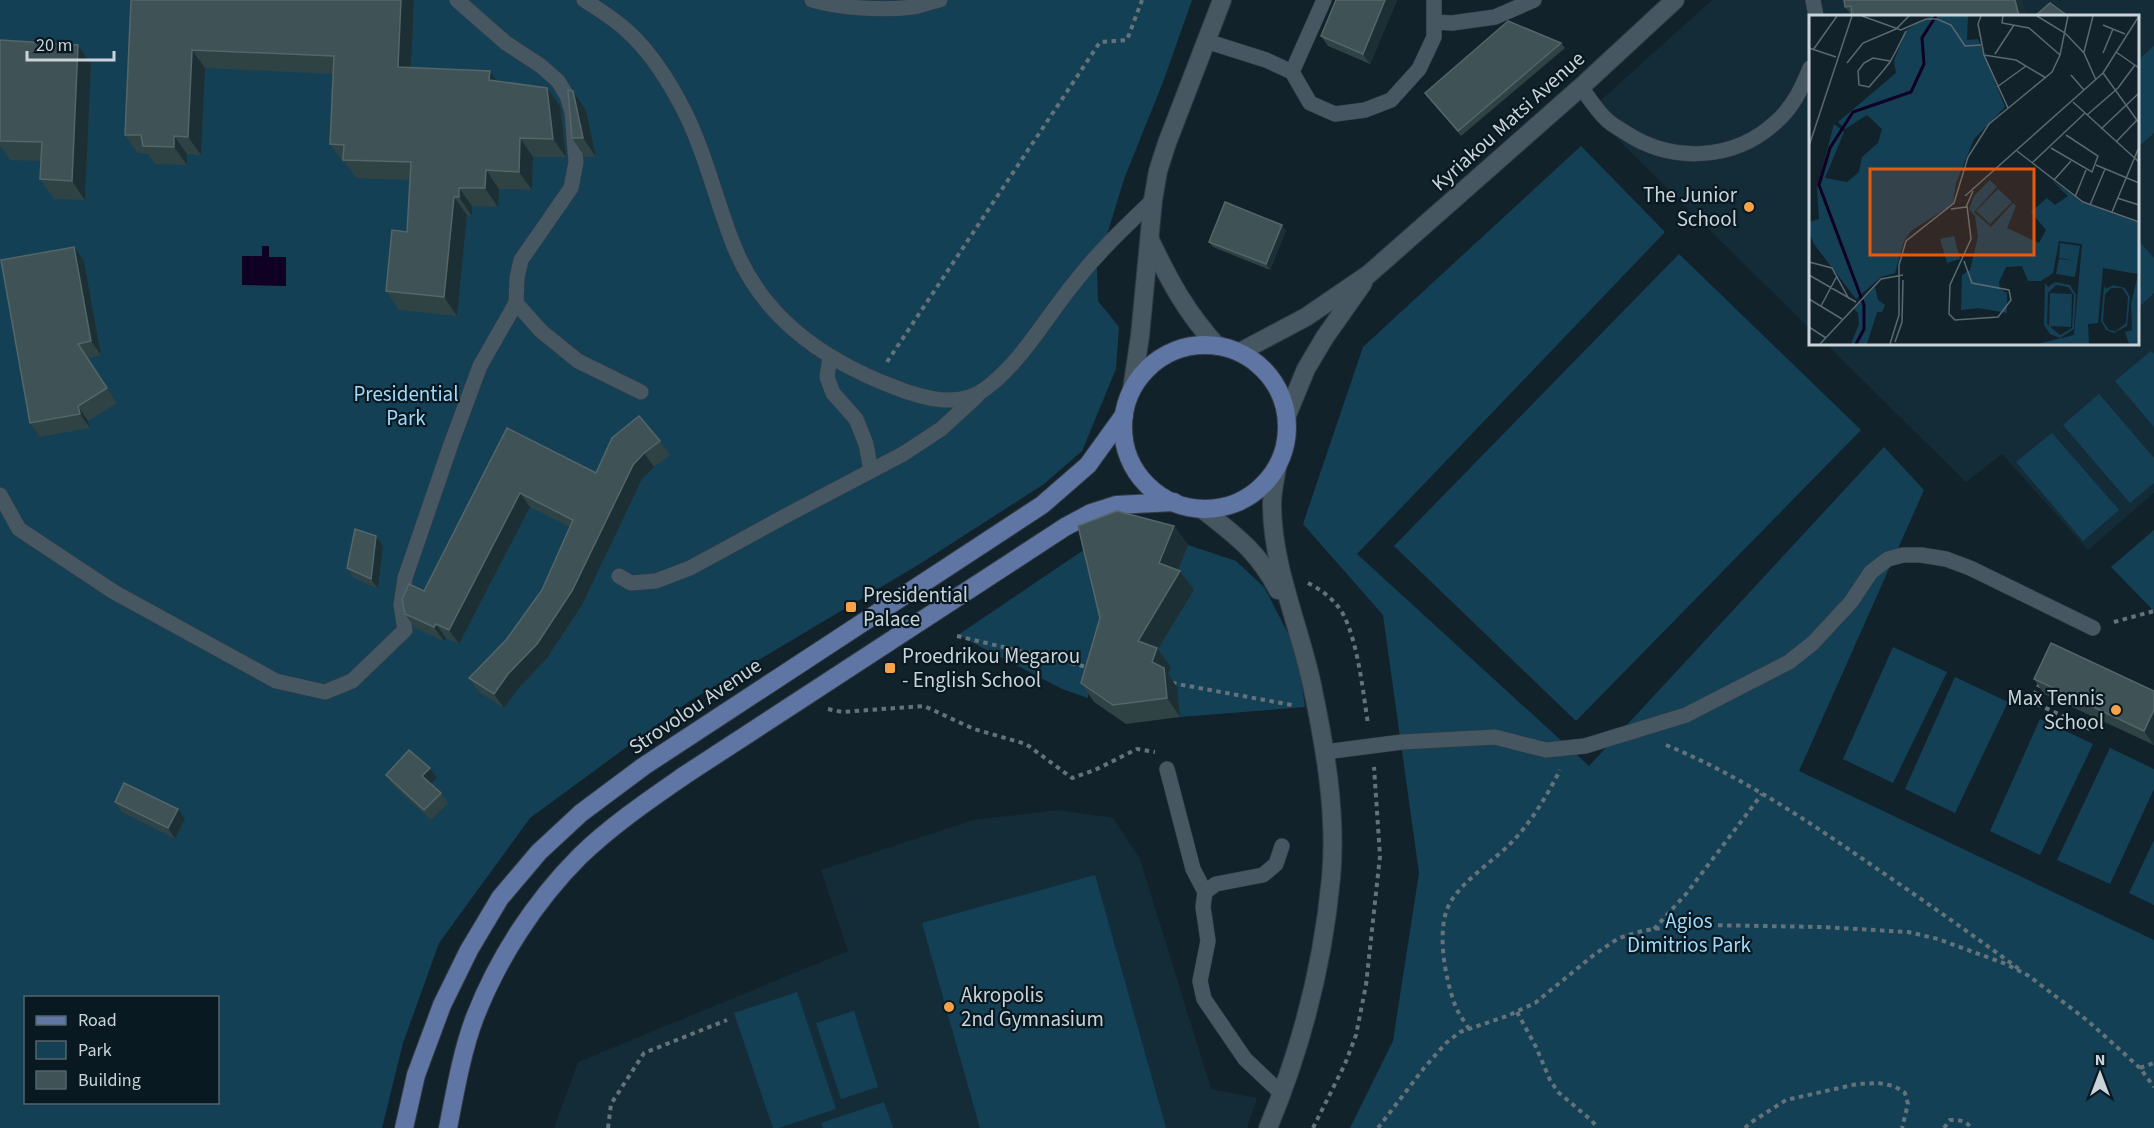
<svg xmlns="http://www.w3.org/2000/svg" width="2154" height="1128" font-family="'Source Sans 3',sans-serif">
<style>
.built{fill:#142c38}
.green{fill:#144056;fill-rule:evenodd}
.water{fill:#100023}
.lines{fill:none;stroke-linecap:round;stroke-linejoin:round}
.lane-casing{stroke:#313b43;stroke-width:16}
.street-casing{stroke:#313b43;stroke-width:20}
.secondary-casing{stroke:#313b43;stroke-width:20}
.primary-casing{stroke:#313b43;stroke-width:20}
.path{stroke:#647279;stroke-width:4;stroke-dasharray:4.5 4.5;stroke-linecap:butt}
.lane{stroke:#465762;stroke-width:15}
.street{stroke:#465762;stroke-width:18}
.secondary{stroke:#465762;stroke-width:18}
.primary{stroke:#5f75a3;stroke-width:18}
.wall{fill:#2f4345}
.shaded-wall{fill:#1c2f34}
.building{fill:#3f5255;stroke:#55666a;stroke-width:1.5}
.poi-dot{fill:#f6a248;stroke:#091921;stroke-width:2}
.labels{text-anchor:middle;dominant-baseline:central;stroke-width:4.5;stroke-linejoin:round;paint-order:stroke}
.street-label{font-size:21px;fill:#c9d3d9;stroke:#091921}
.poi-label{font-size:21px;fill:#c9d3d9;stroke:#091921;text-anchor:start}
.park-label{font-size:21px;fill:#9fdafc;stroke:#091921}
.inset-river{fill:none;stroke:#100023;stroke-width:3}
.inset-road{fill:none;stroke:#5b6971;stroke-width:1.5}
.view{fill:#e8590c;fill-opacity:0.15;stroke:#e8590c;stroke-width:3}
.inset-edge{fill:none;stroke:#c9d3d9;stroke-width:3}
</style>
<rect width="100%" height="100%" fill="#12222b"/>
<!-- built -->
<g class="built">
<path d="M 1712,0 L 2154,0 L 2154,493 L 2088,550 L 2002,454 L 1966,482 L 1826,344 L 2138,344 L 2138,16 L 1810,16 L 1810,329 L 1589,111 Z"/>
<path d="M 1058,810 L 1113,818 L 1140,859 L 1211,1089 L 1257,1098 L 1247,1128 L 554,1128 L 578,1062 L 848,951 L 821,870 L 973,820 Z"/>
</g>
<!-- green -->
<g class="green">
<path d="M 0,0 L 1192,0 L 1163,82 L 1124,179 L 1097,268 L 1098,301 L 1119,327 L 1116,369 L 1082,451 L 1044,484 L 918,565 L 688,702 L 530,818 L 439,943 L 403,1043 L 382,1128 L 0,1128 ZM 26,998 L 218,998 L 218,1102 L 26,1102 Z"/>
<path d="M 2154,46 L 2154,133 L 2138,147 L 2138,60 Z"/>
<path d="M 1581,146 L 1665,232 L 1357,554 L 1589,766 L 1884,447 L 1924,490 L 1799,771 L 2154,940 L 2154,1128 L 1350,1128 L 1393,1041 L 1419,873 L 1383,615 L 1303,524 L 1363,347 Z"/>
<path d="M 2138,240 L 2154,258 L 2154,293 L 2138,308 Z"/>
<path d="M 1679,254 L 1861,430 L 1576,721 L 1394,546 Z"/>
<path d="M 2151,351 L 2154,354 L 2154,427 L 2115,381 Z"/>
<path d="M 2099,394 L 2154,458 L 2154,483 L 2130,503 L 2063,425 Z"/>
<path d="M 2052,433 L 2119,510 L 2083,541 L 2016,462 Z"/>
<path d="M 2154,530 L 2154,611 L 2111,567 Z"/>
<path d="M 1091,545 L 1118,655 L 1089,680 L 1088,698 L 1062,689 L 958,635 Z"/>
<path d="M 1188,545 L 1236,561 L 1264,587 L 1293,643 L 1299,665 L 1305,707 L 1180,717 L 1177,687 L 1151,660 L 1193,591 L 1173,582 Z"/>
<path d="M 1893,647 L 1947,672 L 1893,783 L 1843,759 Z"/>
<path d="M 1955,677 L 2008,702 L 1955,813 L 1905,789 Z"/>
<path d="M 2040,719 L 2093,744 L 2040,855 L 1990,831 Z"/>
<path d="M 2110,748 L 2154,769 L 2154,789 L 2110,884 L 2057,860 Z"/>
<path d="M 2154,840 L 2154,905 L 2129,893 Z"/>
<path d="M 1095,875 L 1166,1128 L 980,1128 L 922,923 Z"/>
<path d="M 797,992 L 836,1109 L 779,1128 L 773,1128 L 734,1013 Z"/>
<path d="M 854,1011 L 878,1087 L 841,1099 L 816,1023 Z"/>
<path d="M 884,1102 L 893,1128 L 823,1128 L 821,1123 Z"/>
</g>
<!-- water -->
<path class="water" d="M 262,246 L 269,246 L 269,257 L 286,257 L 286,286 L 242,285 L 242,256 L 262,256 Z"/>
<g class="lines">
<!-- lane casing -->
<g class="lane-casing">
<g id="lane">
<path d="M 584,0 C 598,9 613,18 625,29 C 647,48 665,75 679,101 C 703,144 714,194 732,241 C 760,316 821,359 894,387 C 922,398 958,409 985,389 C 1022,362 1046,317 1075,282 C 1098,252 1126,226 1153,200"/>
<path d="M 812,0 C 840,8 883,11 912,7 C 921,6 930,2 940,0"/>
<path d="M 1813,0 L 1816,16"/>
<path d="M 1435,22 L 1452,23 L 1495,17 L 1534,0"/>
<path d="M 1206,41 L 1266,60 L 1292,72 L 1310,103 L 1335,114 L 1365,110 L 1391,100 L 1419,69 L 1434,37 L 1434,0"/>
<path d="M 1292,72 L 1324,0"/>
<path d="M 1581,87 C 1589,98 1597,111 1607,120 C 1612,125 1620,129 1626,133 C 1672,163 1734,161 1776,122 C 1793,107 1802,88 1810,68"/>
<path d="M 516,303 L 541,331 L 578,361 L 641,392"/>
<path d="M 830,357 L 827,377 L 833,393 L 856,419 L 866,444 L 871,471"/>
<path d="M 0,495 L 19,529 L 114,592 L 276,681 L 325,692 L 352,681 L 405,630 L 401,605 L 405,578 L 451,444 L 480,366 L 516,303 L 517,278 L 521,260 L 571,188 L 576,162 L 572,113 L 567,96 L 558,81 L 541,66 L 506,43 L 457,0"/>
<path d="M 619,576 L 631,583 L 656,581 L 690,568 L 791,513 L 903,454 L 941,429 L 977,396"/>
<path d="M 1325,752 L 1402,742 L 1495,737 L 1546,750 L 1585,746 L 1686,715 L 1789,662 L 1813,643 L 1851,602 L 1871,572 L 1888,559 L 1903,555 L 1921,555 L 1946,559 L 1970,568 L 2093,628"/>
<path d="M 1167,769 L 1193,869 L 1205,892"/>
<path d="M 1282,846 L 1276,864 L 1263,875 L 1216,884 L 1205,892 L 1203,907 L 1208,941 L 1200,981 L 1204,999 L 1245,1059 L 1282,1094"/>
</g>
</g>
<!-- street casing -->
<g class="street-casing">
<g id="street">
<path d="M 1202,509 C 1236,536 1257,550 1278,590"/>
<path d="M 1268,1128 C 1301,1049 1323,964 1331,878 C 1337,814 1325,747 1312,685 C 1299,624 1272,566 1272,504 C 1272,492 1275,479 1277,468"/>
</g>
</g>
<!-- secondary casing -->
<g class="secondary-casing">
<g id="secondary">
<path d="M 1150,240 C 1170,282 1186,312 1217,346"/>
<path d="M 1240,352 L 1306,317 L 1369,274 L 1581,87 L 1675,0"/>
<path d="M 1132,389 L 1140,336 L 1153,200 L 1158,171 L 1167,143 L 1222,0"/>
<path d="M 1287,415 L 1306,369 L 1325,337 L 1363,283"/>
</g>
</g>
<!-- primary casing -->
<g class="primary-casing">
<g id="primary">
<circle cx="1205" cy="427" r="82"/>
<path d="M 404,1128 L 416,1075 L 442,1005 L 469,950 L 500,898 L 539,852 L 581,813 L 644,766 L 1042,505 L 1088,465 L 1124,415"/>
<path d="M 448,1128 C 455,1092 462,1051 475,1017 C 498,958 535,901 580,856 C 612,825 649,800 685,775 L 1065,527 L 1091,513 L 1116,505 L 1174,502"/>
</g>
</g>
<!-- path -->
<g class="path">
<path d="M 887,362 L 1100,42 L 1127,40 L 1142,0"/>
<path d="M 1308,583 C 1322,590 1335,600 1343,614 C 1358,642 1363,692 1368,724"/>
<path d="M 2114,622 L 2154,611"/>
<path d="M 957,636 L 1091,668"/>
<path d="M 1172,683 L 1292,705"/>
<path d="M 2040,683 L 2031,701 L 2094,731"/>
<path d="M 828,709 L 842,712 L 924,706 L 974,729 L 1026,744 L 1072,778 L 1095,770 L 1137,749 L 1155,752"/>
<path d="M 1666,745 C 1739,775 1805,819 1870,864 C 1920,898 1970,933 2019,969"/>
<path d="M 1654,929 L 1686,894 L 1762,794"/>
<path d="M 1517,1012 L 1536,1047 L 1550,1080 L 1558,1092 L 1591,1120 L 1598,1128"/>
<path d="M 1469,1029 C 1464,1021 1458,1013 1455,1005 C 1445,978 1435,927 1451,901 C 1466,878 1492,862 1511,843 C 1530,824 1548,794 1560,770"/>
<path d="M 2140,1068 L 2154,1063"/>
<path d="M 608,1128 L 611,1104 L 644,1053 L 727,1020"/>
<path d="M 1313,1128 L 1345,1064 L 1356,1035 L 1366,985 L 1380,856 L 1374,767"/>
<path d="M 1378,1128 L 1424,1068 L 1446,1043 L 1460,1032 L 1507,1016 L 1535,1003 L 1595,954 L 1619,938 L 1642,931 L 1667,927 L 1704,925 L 1822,927 L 1908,932 L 1938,939 L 2006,964 L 2029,976 L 2088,1021 L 2140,1068 L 2154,1087"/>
<path d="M 1745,1128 L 1750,1123 L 1786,1100 L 1857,1084 L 1878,1083 L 1894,1086 L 1905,1093 L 1908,1104 L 1902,1128"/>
<path d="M 1944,1128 L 1950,1120 C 1959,1120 1966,1120 1971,1128"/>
</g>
<!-- lane -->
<use href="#lane" class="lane"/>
<!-- street -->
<use href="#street" class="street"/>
<!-- secondary -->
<use href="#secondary" class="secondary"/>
<!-- primary -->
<use href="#primary" class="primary"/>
</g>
<!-- wall -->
<g class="wall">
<path d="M 131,0 L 414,1 L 411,68 L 497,81 L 560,106 L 566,157 L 533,157 L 532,190 L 499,189 L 498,207 L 472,206 L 472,216 L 467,215 L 457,316 L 399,310 L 386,291 L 407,232 L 410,180 L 356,178 L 345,162 L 343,162 L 330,144 L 333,74 L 205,68 L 201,155 L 187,154 L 187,165 L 155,164 L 148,154 L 138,153 L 125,135 Z"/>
<path d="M 1336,0 L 1397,0 L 1370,64 L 1328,46 L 1321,36 Z"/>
<path d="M 1844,0 L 2021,0 L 2026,16 L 1852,16 L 1845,7 Z"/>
<path d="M 0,40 L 78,45 L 91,64 L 85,200 L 54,199 L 40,179 L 41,161 L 10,160 L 0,146 Z"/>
<path d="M 1561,43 L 1565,48 L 1461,136 L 1425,93 Z"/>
<path d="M 573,91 L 586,110 L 596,157 L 585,157 L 572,138 Z"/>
<path d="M 1286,230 L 1270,270 L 1213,247 L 1209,242 Z"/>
<path d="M 84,261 L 101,355 L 88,358 L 117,403 L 88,421 L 90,428 L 40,437 L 30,423 Z"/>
<path d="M 507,428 L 596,473 L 660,441 L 670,455 L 654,467 L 642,479 L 582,605 L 547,658 L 518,689 L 504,708 L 479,692 L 469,678 L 506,640 L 542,590 L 570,527 L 530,507 L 459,644 L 446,638 L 444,641 L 415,628 L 405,614 L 424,591 Z"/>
<path d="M 1174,526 L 1188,545 L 1178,570 L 1180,571 L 1194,590 L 1158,649 L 1171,667 L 1168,674 L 1177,687 L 1180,717 L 1126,724 L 1094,702 L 1081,683 L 1100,618 Z"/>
<path d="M 376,536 L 383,546 L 378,589 L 354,578 L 347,568 Z"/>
<path d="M 2034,679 L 2154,691 L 2154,745 L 2044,694 Z"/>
<path d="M 430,768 L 437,778 L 431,784 L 441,793 L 448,803 L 431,820 L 393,785 L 386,775 Z"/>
<path d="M 115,802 L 185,819 L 175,839 L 122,812 Z"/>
</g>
<!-- shaded-wall -->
<g class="shaded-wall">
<path d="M 401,0 L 414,0 L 414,1 L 410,86 L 398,67 Z"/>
<path d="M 1385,0 L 1397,0 L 1370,64 L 1363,54 Z"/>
<path d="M 2015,0 L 2021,0 L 2026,16 L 2019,16 Z"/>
<path d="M 78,45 L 91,64 L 85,200 L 72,181 Z"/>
<path d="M 192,50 L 205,68 L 201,155 L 188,137 Z"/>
<path d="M 490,71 L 503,90 L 489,80 Z"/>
<path d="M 547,88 L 560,106 L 566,157 L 553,139 Z"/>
<path d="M 573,91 L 586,110 L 596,157 L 583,138 Z"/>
<path d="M 174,136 L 187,154 L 187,165 L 174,147 Z"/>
<path d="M 520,138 L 533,157 L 532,190 L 519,172 Z"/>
<path d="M 486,170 L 499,189 L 498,207 L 485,188 Z"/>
<path d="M 459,188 L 472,206 L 472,216 L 459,197 Z"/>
<path d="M 454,197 L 467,215 L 457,316 L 444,297 Z"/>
<path d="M 1282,225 L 1286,230 L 1270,270 L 1266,264 Z"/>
<path d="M 74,247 L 84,261 L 101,355 L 91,341 Z"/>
<path d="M 78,344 L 88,358 L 117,403 L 107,388 Z"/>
<path d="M 78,406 L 88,421 L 90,428 L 80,414 Z"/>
<path d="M 644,453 L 654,467 L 642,479 L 582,605 L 547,658 L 518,689 L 504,708 L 494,694 L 633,465 Z"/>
<path d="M 520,493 L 530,507 L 459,644 L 449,630 Z"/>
<path d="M 1174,526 L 1188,545 L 1173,582 L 1159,563 Z"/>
<path d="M 376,536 L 383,546 L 378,589 L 371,579 Z"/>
<path d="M 1180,571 L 1194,590 L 1158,649 L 1171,667 L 1168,674 L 1177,687 L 1180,717 L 1167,698 L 1138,641 Z"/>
<path d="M 436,624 L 446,638 L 444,641 L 434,627 Z"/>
<path d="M 2154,710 L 2154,745 L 2144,731 Z"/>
<path d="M 430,768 L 437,778 L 429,786 L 422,776 Z"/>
<path d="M 178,809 L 185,819 L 175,839 L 168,828 Z"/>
</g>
<!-- building -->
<g class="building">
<path d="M 131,0 L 401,0 L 398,67 L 490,71 L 489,80 L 547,88 L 553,139 L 520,138 L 519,172 L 486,170 L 485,188 L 459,188 L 459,197 L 454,197 L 444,297 L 386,291 L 392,230 L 407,232 L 411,162 L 343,160 L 344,145 L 330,144 L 334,56 L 192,50 L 188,137 L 174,136 L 174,147 L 143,146 L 141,135 L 125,135 Z"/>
<path d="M 1336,0 L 1385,0 L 1363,54 L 1321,36 Z"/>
<path d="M 1844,0 L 2015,0 L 2019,16 L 1852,16 L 1851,6 L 1845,7 Z"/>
<path d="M 2050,3 L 2068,16 L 2035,16 Z"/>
<path d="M 1508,21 L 1561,43 L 1458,131 L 1425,93 Z"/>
<path d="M 0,40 L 78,45 L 72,181 L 40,179 L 42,142 L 0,141 Z"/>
<path d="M 568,90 L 573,91 L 583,138 L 572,138 Z"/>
<path d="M 1225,202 L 1282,225 L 1266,264 L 1209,242 Z"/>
<path d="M 74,247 L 91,341 L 78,344 L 107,388 L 78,406 L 80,414 L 30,423 L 1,260 Z"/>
<path d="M 639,416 L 660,441 L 644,453 L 633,465 L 572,591 L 537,644 L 508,674 L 494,694 L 469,678 L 506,640 L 542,590 L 573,520 L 520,493 L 449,630 L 436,624 L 434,627 L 405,614 L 402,599 L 409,584 L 424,591 L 507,428 L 596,473 L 612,438 Z"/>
<path d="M 1117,511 L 1174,526 L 1159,563 L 1180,571 L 1138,641 L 1157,648 L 1152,662 L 1164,668 L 1167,698 L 1113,705 L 1081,683 L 1100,618 L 1078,526 Z"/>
<path d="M 355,529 L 376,536 L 371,579 L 347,568 Z"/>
<path d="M 2051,643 L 2154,691 L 2154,710 L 2144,731 L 2034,679 Z"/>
<path d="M 409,750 L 430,768 L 422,776 L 441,793 L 424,810 L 386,775 Z"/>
<path d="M 124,783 L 178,809 L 168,828 L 115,802 Z"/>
</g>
<!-- markers -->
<g class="poi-dot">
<circle cx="1749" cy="207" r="6"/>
<rect x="845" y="601" width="12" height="12" rx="3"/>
<rect x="884" y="662" width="12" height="12" rx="3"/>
<circle cx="2116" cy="710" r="6"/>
<circle cx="949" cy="1007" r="6"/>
</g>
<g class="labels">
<!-- street labels -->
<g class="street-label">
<text transform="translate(1508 121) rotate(-42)">Kyriakou Matsi Avenue</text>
<text transform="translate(695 706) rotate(-34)">Strovolou Avenue</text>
</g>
<!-- poi labels -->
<g class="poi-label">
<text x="1737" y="195" text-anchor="end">The Junior<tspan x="1737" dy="24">School</tspan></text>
<text x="863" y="595">Presidential<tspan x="863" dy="24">Palace</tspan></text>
<text x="902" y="656">Proedrikou Megarou<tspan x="902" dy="24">- English School</tspan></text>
<text x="2104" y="698" text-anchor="end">Max Tennis<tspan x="2104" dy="24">School</tspan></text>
<text x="961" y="995">Akropolis<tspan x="961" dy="24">2nd Gymnasium</tspan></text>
</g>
<!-- park labels -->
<g class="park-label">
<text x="406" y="394">Presidential<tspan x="406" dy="24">Park</tspan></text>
<text x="1689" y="921">Agios<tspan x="1689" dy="24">Dimitrios Park</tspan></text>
</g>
</g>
<!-- overview -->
<g transform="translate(1809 15)">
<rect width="330" height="330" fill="#12222b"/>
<path d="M 122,1 L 159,1 L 158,25 L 169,24 L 196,92 L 165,124 L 147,168 L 144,189 L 102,216 L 95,226 L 86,258 L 72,262 L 47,284 L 5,229 L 0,217 L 0,207 L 10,204 L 8,174 L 25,109 L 35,117 L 16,163 L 38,167 L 50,157 L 53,142 L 69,128 L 73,114 L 58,100 L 36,114 L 29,107 L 87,58 L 85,46 L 97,15 ZM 181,165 L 188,172 L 165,197 L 182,212 L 204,188 L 207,191 L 198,213 L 230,228 L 237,215 L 222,197 L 238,183 L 246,190 L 259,181 L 242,165 L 274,188 L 330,208 L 330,329 L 320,329 L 316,317 L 323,315 L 322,289 L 329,259 L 294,253 L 289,308 L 279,309 L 280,329 L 228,329 L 265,320 L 273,229 L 250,226 L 244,258 L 232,266 L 219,266 L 213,251 L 197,252 L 190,267 L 191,274 L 198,278 L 198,298 L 169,293 L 152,295 L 153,260 L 161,255 L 169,221 L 166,201 L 160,194 L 165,181 ZM 189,174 L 203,187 L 181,209 L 167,196 ZM 145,221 L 151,244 L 138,248 L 131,224 ZM 251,228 L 271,231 L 266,262 L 247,259 L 250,244 L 268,246 L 250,243 ZM 246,267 L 261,270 L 267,280 L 265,314 L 251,323 L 241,319 L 235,310 L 236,268 L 239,272 ZM 247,270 L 259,272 L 265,280 L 263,313 L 251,320 L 238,309 L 239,278 ZM 304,270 L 316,273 L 321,282 L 318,311 L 305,318 L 297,315 L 292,306 L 295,271 L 297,274 ZM 302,273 L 313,273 L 319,282 L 317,308 L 307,316 L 300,315 L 294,306 L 296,279 ZM 66,272 L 69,285 L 76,290 L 73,297 L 68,297 L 58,329 L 42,329 L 50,309 L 49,298 L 44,293 ZM 241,278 L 263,279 L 262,312 L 240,311 Z" fill="#144056" fill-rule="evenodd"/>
<path class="inset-river" d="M 47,329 L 55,314 L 55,290 L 10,170 L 21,133 L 44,97 L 102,77 L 115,49 L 113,23 L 127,1"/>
<path class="inset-road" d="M 53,1 L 92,15 L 117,4 L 128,4 L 142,10 L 156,31 L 172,30M 172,1 L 169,9 L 175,40 L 199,93M 194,1 L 193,8 L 220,13 L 251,40M 228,1 L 256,18 L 275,38 L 287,65M 294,10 L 316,19M 0,33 L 27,42M 4,35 L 28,1M 275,37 L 284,1M 307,37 L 330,53M 294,38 L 304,14M 186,39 L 205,10M 175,40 L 207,45 L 237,63M 81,46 L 64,43 L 55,48 L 49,56 L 50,70 L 60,72 L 73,57 L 81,47 L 87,36 L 97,16M 38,48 L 54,28 L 87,14 L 100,1M 294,58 L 330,108M 262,60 L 275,75M 188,72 L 217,51M 264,87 L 330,147M 278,100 L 309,73 L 326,50M 292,114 L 330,78M 307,127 L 328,105M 0,131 L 43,1M 242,133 L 283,157 L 289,141 L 257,120M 208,136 L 274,187 L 330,207M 223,148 L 276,98M 287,150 L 330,168M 245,165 L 262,146M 156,181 L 294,58 L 330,1M 266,182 L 277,155M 308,183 L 330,190M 281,190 L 296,154M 142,194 L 157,192 L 164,176M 303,197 L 330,132M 155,246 L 163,268 L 200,275 L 202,285 L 189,302 L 146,305 L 140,299 L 141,270 L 162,224 L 158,191M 0,247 L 23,253 L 40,284M 0,260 L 47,287M 0,284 L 33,304M 12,291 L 28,261M 0,312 L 17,323M 86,327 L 93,307 L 94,265M 11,329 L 72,264 L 94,260M 81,329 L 90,300 L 90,250 L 97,226 L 145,188 L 159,142 L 180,109 L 243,57 L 251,40 L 259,1"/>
<path class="view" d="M 61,154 L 225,154 L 225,240 L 61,240 Z"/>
<rect width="330" height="330" class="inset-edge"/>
</g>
<!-- legend -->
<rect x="24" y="996" width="195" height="108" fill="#091921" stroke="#56636b" stroke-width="1.5"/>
<rect x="36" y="1016" width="30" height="9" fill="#5f75a3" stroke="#56636b" stroke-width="1.5"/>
<text x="78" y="1026" font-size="18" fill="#c9d3d9">Road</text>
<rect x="36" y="1041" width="30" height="18" fill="#144056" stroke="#56636b" stroke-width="1.5"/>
<text x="78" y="1056" font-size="18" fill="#c9d3d9">Park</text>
<rect x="36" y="1071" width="30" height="18" fill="#3f5255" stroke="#56636b" stroke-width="1.5"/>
<text x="78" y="1086" font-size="18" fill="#c9d3d9">Building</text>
<!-- north arrow -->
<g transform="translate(2100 1074)" stroke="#091921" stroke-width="4.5" paint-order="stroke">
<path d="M0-4.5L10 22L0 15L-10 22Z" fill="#c9d3d9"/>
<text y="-9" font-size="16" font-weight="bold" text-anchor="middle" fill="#c9d3d9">N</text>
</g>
<!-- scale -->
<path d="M27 51v9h87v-9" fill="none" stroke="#c9d3d9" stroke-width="3"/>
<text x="36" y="51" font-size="18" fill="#c9d3d9" stroke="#091921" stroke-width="4.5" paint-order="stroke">20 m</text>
</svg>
